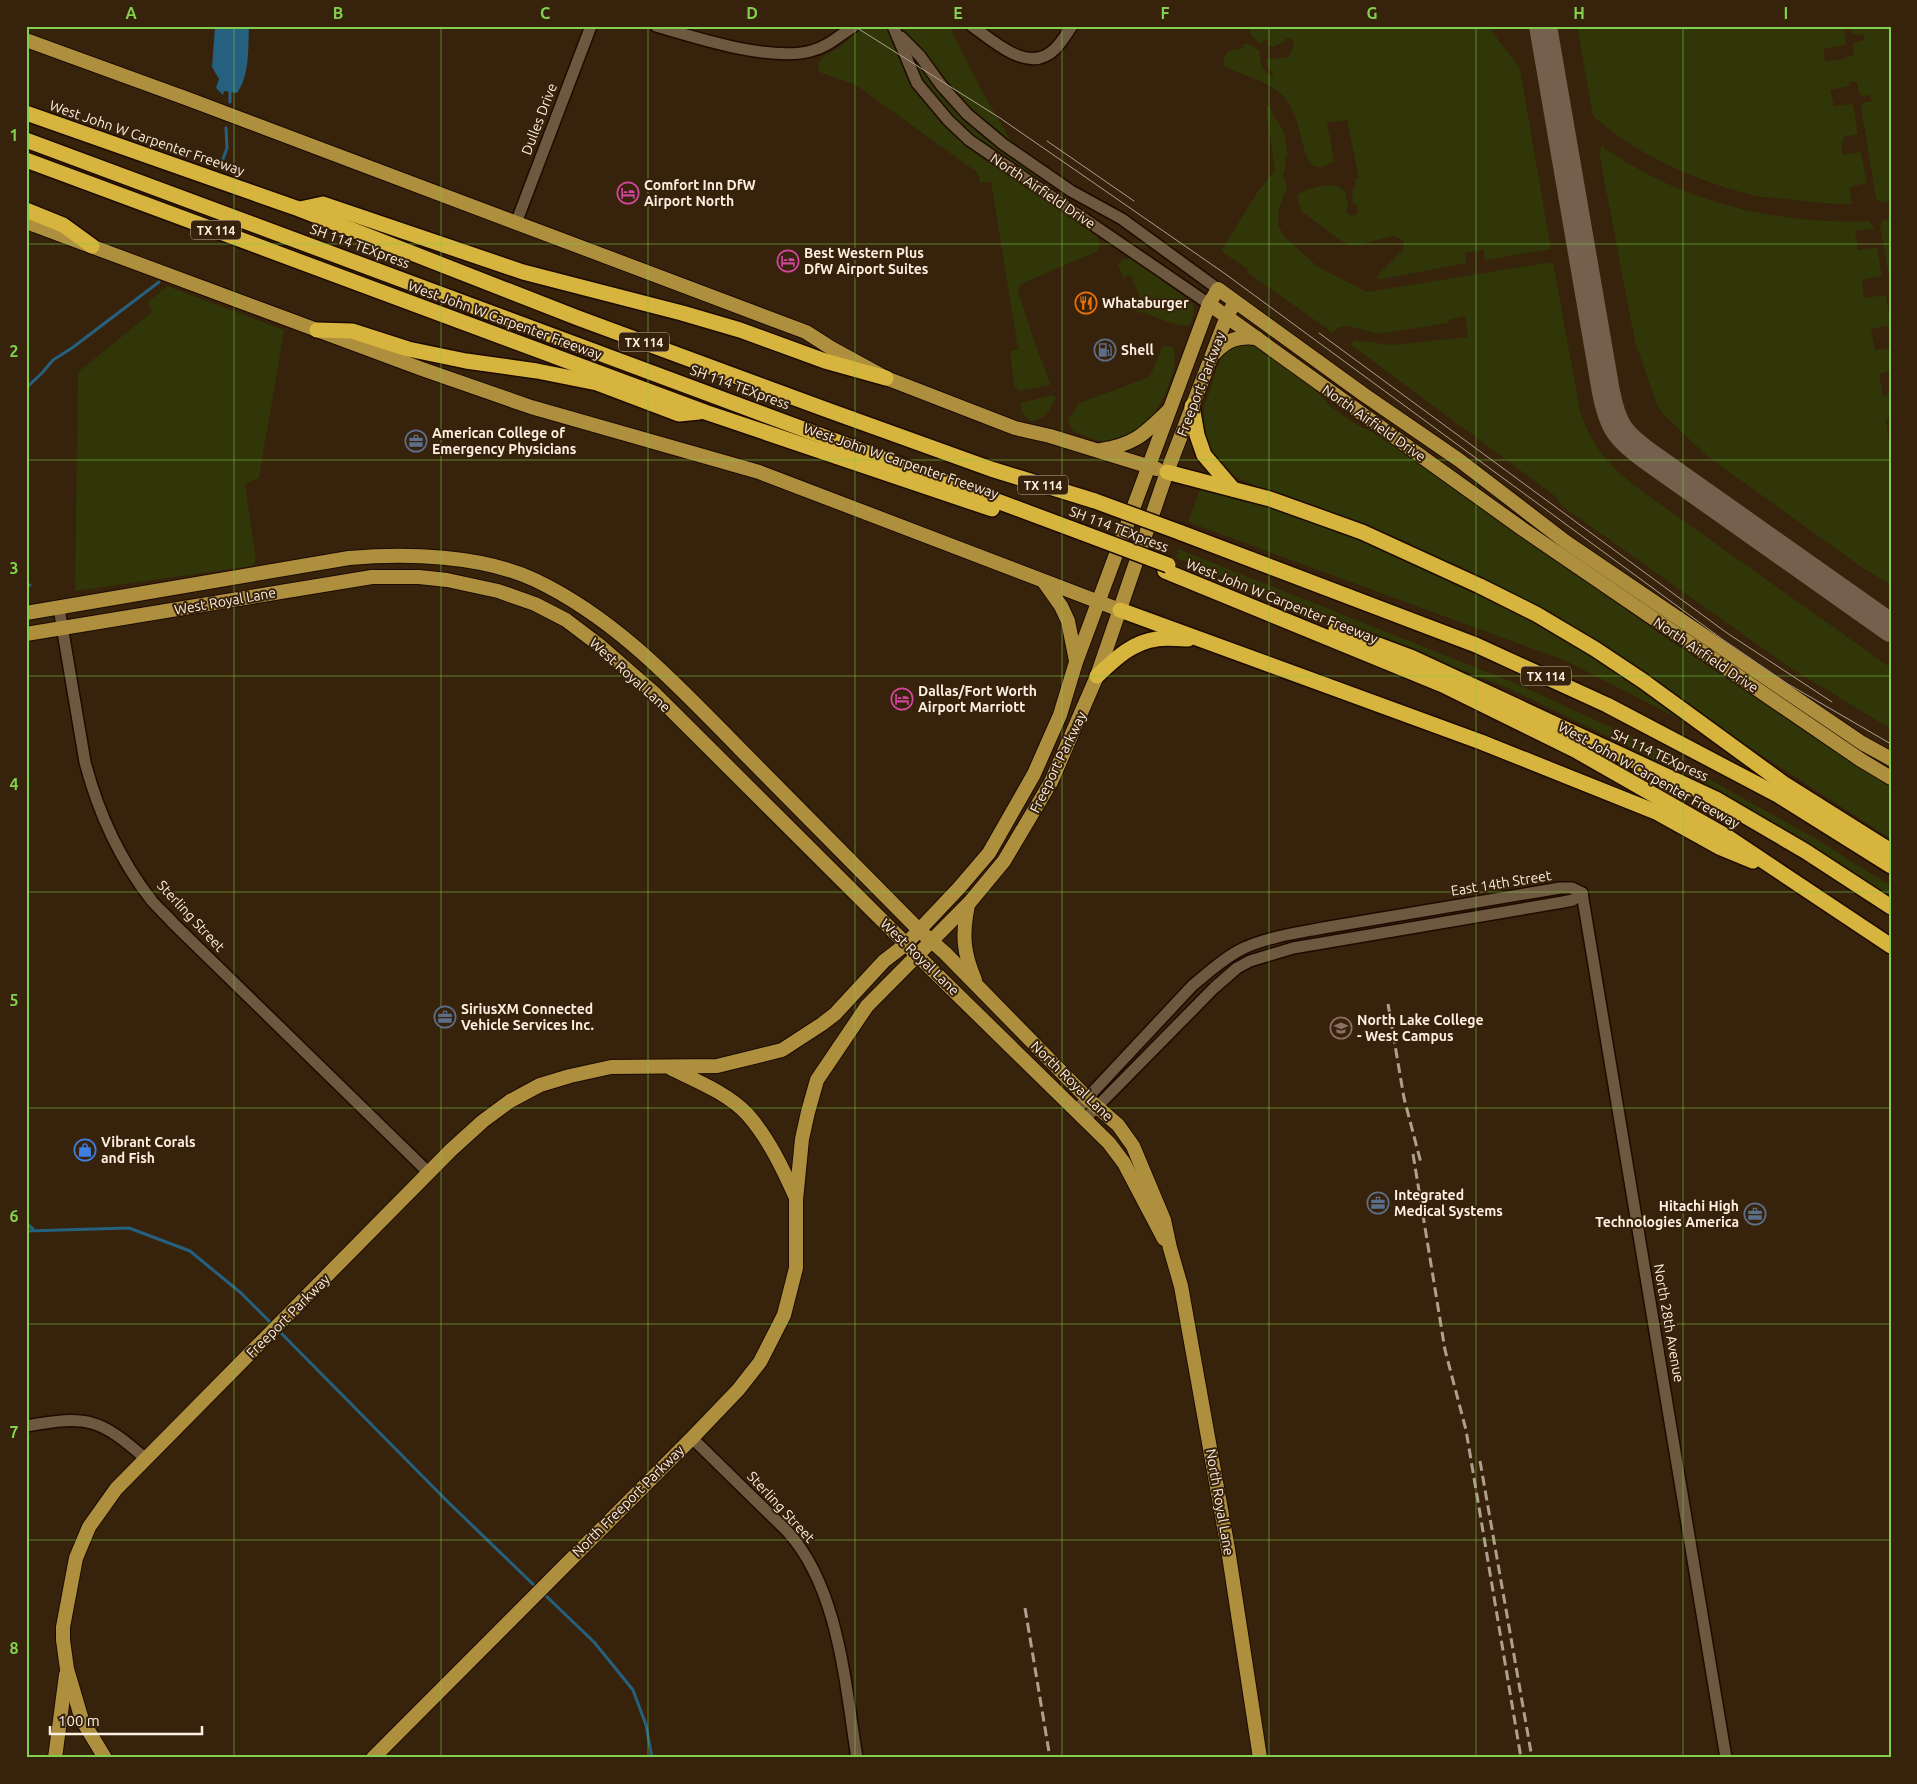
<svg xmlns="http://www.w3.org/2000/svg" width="1917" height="1784" font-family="Ubuntu,sans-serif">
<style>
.green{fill:#303608}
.water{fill:#25617f}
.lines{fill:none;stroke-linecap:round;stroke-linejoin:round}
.stream{stroke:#25617f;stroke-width:3}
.taxiway{stroke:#74604c;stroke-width:28}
.minor-casing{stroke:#1d0b00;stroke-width:14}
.major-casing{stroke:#1d0b00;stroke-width:16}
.highway-casing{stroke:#1d0b00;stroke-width:18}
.minor{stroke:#6f5840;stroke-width:11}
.major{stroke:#ad8f3e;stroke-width:14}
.highway{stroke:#d7b43d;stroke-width:15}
.tram{stroke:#b09f8e;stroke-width:1}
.rail{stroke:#b09f8e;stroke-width:3;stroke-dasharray:10 5;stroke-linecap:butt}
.highway-bridge-casing{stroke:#1d0b00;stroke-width:18;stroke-linecap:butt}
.highway-bridge{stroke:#d7b43d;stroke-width:15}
.grid{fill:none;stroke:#82d04f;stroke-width:1;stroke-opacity:0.55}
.labels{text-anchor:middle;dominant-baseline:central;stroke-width:4;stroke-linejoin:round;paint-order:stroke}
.shield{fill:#37220b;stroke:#c2b2a1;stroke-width:1}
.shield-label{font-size:12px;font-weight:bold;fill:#fdefe1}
.street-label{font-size:14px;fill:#fdefe1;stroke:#37220b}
.poi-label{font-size:14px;font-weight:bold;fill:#fdefe1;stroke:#37220b;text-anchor:start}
.neatline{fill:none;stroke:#82d04f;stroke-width:2}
.grid-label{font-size:16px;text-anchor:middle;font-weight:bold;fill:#82d04f}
</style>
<rect width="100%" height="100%" fill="#37220b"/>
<!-- green -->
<g class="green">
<path d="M 860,26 L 949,26 C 978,84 1007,143 1050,192 C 1064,208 1080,222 1097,236 C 1100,243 1101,246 1096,252 L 1021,284 L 1018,290 L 1033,338 L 1051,385 L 1019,391 L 1014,385 L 1010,351 L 1018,349 L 991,182 L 980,183 L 979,176 L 975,171 L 856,85 L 819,72 C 814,58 830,53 840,47 C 848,41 854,34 860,26 Z"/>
<path d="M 1249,26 L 1488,26 L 1520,69 L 1551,249 L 1485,260 L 1483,250 L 1465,253 L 1466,263 L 1377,280 L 1377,276 L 1404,249 L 1403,240 L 1394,236 L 1353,246 L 1343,242 L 1301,211 L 1297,195 C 1303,189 1329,183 1338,186 C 1338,186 1344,191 1345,191 L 1348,205 L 1346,212 L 1350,215 L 1356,215 L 1358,211 L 1357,206 L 1353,204 L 1352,191 L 1356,186 L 1354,179 L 1359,178 L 1347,120 L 1327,123 L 1334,160 C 1327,167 1318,170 1310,163 C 1307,160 1307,156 1305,152 C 1300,135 1296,111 1285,98 C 1270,80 1242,77 1223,65 C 1225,49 1230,50 1244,48 L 1243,43 L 1252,45 L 1260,52 C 1260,64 1262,72 1273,77 L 1272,71 C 1267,68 1267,64 1266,59 L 1289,57 L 1289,54 L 1291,53 L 1291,50 L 1294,48 L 1292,39 L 1287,38 L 1282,43 L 1273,47 L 1267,44 L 1268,40 L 1263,40 L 1262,44 L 1251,36 Z"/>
<path d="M 1577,26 L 1844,26 L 1846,45 L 1824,49 L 1825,62 L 1847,58 L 1847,56 L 1854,55 L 1853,43 L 1864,40 L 1863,34 L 1855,35 L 1852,33 L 1850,26 L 1891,26 L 1891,201 L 1881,203 L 1876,199 L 1861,107 L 1862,103 L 1872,101 L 1869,95 L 1863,96 L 1859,94 L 1857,82 L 1850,82 L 1849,86 L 1830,90 L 1834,106 L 1853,104 L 1858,134 L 1843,137 L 1844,141 L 1841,142 L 1843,155 L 1861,152 L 1867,183 L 1849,187 L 1852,204 C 1830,204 1808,202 1787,199 C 1777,198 1766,198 1756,196 C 1698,182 1638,156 1593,116 Z"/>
<path d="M 1266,107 L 1269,107 L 1284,132 L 1288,154 L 1285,159 L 1286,165 L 1283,174 L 1287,187 L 1279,208 L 1278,225 L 1284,236 L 1318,267 L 1367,292 L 1553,262 L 1580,411 C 1593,449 1611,468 1643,492 L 1891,668 L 1891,729 L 1786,665 L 1562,506 L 1555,496 L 1350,344 L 1355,340 L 1391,345 L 1468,337 L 1465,316 L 1448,320 L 1448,323 L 1379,334 L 1348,326 L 1339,327 L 1333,333 L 1247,272 L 1248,269 L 1221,251 L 1257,193 L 1275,170 Z"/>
<path d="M 1601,145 C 1677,201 1775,225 1869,221 L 1875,228 L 1855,231 L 1858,250 L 1877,247 L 1882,276 L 1862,280 L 1864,298 L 1886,295 L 1891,323 L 1891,325 L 1871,329 L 1875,350 L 1891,348 L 1891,371 L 1879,374 L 1883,396 L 1891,394 L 1891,418 L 1886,419 L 1889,442 L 1891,442 L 1891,585 L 1860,566 L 1707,456 L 1664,415 L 1657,405 L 1635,342 L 1600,158 Z"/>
<path d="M 1891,218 L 1891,286 L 1880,226 L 1882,221 Z"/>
<path d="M 1129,258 L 1141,264 L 1193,304 L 1194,315 L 1190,325 C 1172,328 1155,314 1137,312 L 1132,305 L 1141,301 L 1131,275 L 1123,278 L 1118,264 L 1122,260 Z"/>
<path d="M 167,286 L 284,330 L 259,478 L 245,484 L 256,560 L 252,566 L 75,591 L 78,372 L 152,312 L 148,302 Z"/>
<path d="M 1246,341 L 1259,348 L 1311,385 L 1330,406 L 1360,427 L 1378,433 L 1574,571 L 1660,634 L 1891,784 L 1891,839 L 1718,727 L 1564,620 L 1404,541 L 1254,485 L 1232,475 L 1220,466 L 1206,442 L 1204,427 L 1204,408 L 1218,365 L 1224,352 Z"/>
<path d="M 1163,346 L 1173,347 C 1180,365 1165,397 1155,412 C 1145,426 1123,439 1106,441 C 1096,442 1082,435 1073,431 L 1068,420 L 1079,403 L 1147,378 L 1151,374 Z"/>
<path d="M 1053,395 L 1056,399 C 1047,412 1048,418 1031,421 C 1024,416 1021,412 1020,403 Z"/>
<path d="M 1201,486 L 1274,506 L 1350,534 L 1439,573 L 1556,630 L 1684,716 L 1681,720 L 1566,661 L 1188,522 Z"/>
<path d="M 1178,549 L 1515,683 L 1641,741 L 1818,840 L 1891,886 L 1891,903 L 1765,822 L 1630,747 L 1510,689 L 1176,558 Z"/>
</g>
<!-- water -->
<path class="water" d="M 215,26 L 249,26 C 248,48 250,75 237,93 L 224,91 L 223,95 L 216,88 L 219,79 L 212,67 Z"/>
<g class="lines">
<!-- stream -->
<g class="stream">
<path d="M 230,92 L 230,102"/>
<path d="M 223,159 L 227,148 L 226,128"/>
<path d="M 26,388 L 42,373 L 53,360 L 72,348 L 159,282"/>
<path d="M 26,586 L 30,585"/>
<path d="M 26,1223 L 33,1229"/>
<path d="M 26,1231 L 129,1228 L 190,1251 L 241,1293 L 273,1325"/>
<path d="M 278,1330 L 448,1502 L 537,1588"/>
<path d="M 544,1594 L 594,1642 L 633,1690 L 646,1725 L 652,1758"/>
</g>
<!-- taxiway -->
<path class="taxiway" d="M 1543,26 L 1606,392 C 1613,427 1620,436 1649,457 L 1891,628"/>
<!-- minor casing -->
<g class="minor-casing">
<g id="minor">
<path d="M 656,26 C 696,38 771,62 811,51 C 828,47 840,35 854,26"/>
<path d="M 893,26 L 917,83 L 948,120 L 969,140 L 1209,304"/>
<path d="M 972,26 C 995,42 1029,75 1055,49 C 1062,42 1067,33 1072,26"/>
<path d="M 901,37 L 920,56 L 941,85 L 967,114 L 1003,144 L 1071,191 L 1122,219 L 1218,289"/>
<path d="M 516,223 L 591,26"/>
<path d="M 59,608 L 85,762 C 98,812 120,860 152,901 C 159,909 167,916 174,924 L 429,1173"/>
<path d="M 1582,893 L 1726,1758"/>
<path d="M 1076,1110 L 1193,985 C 1209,972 1225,957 1244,948 C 1268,937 1297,933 1323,928 L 1560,888 L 1572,888 L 1582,893"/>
<path d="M 1085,1119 L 1214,988 L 1237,968 L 1250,961 L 1293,948 L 1563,902 L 1573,900 L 1582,893"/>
<path d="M 26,1426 C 88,1415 99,1418 146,1459"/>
<path d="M 692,1438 L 787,1531 C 839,1588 845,1684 857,1758"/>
</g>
</g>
<!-- major casing -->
<g class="major-casing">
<g id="major">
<path d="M 26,40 L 188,99 L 806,332 L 831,348 L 886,378 L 1015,428 L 1050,436 L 1157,469"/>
<path d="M 26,222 L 422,369 L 531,407 L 759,472 L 1120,610"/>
<path d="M 1209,304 L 1524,530 L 1861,760 L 1891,778"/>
<path d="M 1215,353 C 1227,339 1239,336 1257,338"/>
<path d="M 1101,450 C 1136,444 1144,434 1169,410"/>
<path d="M 1044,582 L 1061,606 L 1068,621 L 1076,661"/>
<path d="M 26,613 L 349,558 C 407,553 481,555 535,580 C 617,619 678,686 741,750 C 800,810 859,870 919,930 L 945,953 L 1088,1099 L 1118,1125 L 1133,1146 L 1164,1220 L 1170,1248 L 1181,1286 L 1228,1549 L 1260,1758"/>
<path d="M 26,634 L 372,577 L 419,577 L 447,580 L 498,591 L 535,604 L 566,620 L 599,645 L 654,693 L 917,955 L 1109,1143 L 1124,1163 L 1164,1239"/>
<path d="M 968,905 C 962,934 963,952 975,980"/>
<path d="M 672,1069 C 697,1081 729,1094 748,1115 C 769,1139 783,1169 796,1198"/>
<path d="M 55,1758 L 66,1675"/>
<path d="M 105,1758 L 82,1720 L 67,1669 L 63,1640 L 63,1627 L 76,1558 L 89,1527 L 116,1489 L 451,1150 L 483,1121 L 510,1101 L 540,1085 L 570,1076 L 611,1067 L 717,1066 L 782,1050 L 822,1024 L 835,1014 L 884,961 L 906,944 L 959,888 L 989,853 L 1034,774 L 1060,715 L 1076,662 L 1209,304 L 1218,289 L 1363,394 L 1459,460 L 1566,542 L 1862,743 L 1891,759"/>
<path d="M 373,1758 L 692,1438 L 738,1390 L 760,1362 L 784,1315 L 796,1268 L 796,1200 L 802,1139 L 808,1112 L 817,1080 L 867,1006 L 970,902 L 1004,861 L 1051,782 L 1097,676 L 1167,472 L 1227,316 L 1235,302"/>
</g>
</g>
<!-- highway casing -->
<g class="highway-casing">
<g id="highway">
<path d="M 26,113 L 299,209 L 578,318 L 830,411 L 991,469 L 1095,501"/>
<path d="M 26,140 L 1083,533"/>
<path d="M 26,160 L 705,412 L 992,509"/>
<path d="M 300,209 L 323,204 L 523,272 L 682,313 L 740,330 L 825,361 L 886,378"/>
<path d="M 26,210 L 63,225 L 92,246"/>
<path d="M 317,330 L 352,331 L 408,349 L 466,361 L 537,371 L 597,383 L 679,414 L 699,412"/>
<path d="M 1192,406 L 1197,435 L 1204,455 L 1233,489"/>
<path d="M 1167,472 L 1270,499 L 1362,532 L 1480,586 L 1536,614 L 1595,649 L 1643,681 L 1783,783 L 1891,851"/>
<path d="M 1179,532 L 1476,645 L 1607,705 L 1776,794 L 1891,866"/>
<path d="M 1165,571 L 1443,685 L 1575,750 L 1726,836 L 1891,946"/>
<path d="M 1120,610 L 1481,742 L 1656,812 L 1719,847 L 1753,861"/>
<path d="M 1336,629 L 1413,658 L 1716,799 L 1805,851 L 1891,907"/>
<path d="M 1097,676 C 1114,660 1132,642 1157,639 C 1167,637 1178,639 1188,639"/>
</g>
</g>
<!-- minor -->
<use href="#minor" class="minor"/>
<!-- major -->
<use href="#major" class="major"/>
<!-- highway -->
<use href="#highway" class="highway"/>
<!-- tram -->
<g class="tram">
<path d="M 854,26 L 1000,118 L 1224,273 L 1722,639 L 1788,684 L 1891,744"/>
<path d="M 1047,141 L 1134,201"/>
<path d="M 1319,333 L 1727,633 L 1832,702"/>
</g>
<!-- rail -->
<g class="rail">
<path d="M 1388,1004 L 1404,1098 L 1421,1163"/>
<path d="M 1413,1154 L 1445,1350 L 1466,1430 L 1521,1758"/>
<path d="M 1480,1461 L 1532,1758"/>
<path d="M 1025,1608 L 1050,1758"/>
</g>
<!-- highway-bridge casing -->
<g class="highway-bridge-casing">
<g id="highway-bridge">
<path d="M 1095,501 L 1179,532"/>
<path d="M 1083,533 L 1168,565"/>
</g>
</g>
<!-- highway-bridge -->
<use href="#highway-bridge" class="highway-bridge"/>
</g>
<!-- grid -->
<path class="grid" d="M 234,26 L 234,1758M 441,26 L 441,1758M 648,26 L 648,1758M 855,26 L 855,1758M 1062,26 L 1062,1758M 1269,26 L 1269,1758M 1476,26 L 1476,1758M 1683,26 L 1683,1758M 26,244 L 1891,244M 26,460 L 1891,460M 26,676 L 1891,676M 26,892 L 1891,892M 26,1108 L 1891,1108M 26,1324 L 1891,1324M 26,1540 L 1891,1540"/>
<!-- icons -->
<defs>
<g id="hotel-ring" transform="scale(1.125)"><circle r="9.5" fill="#37220b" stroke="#d1479c" stroke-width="1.5"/><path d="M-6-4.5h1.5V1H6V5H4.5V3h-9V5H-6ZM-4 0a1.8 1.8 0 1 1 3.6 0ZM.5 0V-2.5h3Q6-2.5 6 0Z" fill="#d1479c"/></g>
<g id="restaurant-ring" transform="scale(1.125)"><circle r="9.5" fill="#37220b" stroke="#e8710a" stroke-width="1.5"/><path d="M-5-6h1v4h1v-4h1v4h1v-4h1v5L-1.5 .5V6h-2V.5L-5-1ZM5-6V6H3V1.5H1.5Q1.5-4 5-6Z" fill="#e8710a"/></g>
<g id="fuel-ring" transform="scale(1.125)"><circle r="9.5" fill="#37220b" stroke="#5c6f8a" stroke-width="1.5"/><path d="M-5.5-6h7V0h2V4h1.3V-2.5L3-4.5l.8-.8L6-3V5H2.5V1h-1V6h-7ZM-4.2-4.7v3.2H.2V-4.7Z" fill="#5c6f8a"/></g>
<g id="office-ring" transform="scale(1.125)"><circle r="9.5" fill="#37220b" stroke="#5c6f8a" stroke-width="1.5"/><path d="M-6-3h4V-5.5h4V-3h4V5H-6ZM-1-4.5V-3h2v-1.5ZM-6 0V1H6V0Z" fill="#5c6f8a"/></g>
<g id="university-ring" transform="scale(1.125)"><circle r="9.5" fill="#37220b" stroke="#8d6e63" stroke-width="1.5"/><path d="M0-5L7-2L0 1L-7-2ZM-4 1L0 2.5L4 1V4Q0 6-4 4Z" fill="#8d6e63"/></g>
<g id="shop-ring" transform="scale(1.125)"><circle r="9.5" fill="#37220b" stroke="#3f7fe0" stroke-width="1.5"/><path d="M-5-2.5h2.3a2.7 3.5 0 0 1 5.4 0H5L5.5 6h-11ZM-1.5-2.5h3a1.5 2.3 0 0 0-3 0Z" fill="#3f7fe0"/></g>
</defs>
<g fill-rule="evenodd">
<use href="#hotel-ring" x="628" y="193"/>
<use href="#hotel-ring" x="788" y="261"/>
<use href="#restaurant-ring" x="1086" y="303"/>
<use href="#fuel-ring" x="1105" y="350"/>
<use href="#office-ring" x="416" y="441"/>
<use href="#hotel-ring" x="902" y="699"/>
<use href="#office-ring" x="445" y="1017"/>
<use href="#university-ring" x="1341" y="1028"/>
<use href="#shop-ring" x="85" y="1150"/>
<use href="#office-ring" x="1378" y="1203"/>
<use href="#office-ring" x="1755" y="1214"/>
</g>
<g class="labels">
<!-- shield labels -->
<g class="shield">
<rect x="191" y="220.5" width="50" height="19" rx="4"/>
<rect x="619" y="332.5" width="50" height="19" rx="4"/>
<rect x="1018" y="475.5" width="50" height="19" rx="4"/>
<rect x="1521" y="666.5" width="50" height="19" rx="4"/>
</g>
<g class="shield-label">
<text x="216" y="230">TX 114</text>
<text x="644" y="342">TX 114</text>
<text x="1043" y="485">TX 114</text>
<text x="1546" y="676">TX 114</text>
</g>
<!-- street labels -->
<g class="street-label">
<text transform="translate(539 119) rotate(-69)">Dulles Drive</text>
<text transform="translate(147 138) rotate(19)">West John W Carpenter Freeway</text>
<text transform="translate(1043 191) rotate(34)">North Airfield Drive</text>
<text transform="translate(360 246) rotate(20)">SH 114 TEXpress</text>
<text transform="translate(505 320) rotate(20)">West John W Carpenter Freeway</text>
<text transform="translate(1201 384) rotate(-69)">Freeport Parkway</text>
<text transform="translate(740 387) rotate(20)">SH 114 TEXpress</text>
<text transform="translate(1374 423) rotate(35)">North Airfield Drive</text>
<text transform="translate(901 461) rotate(19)">West John W Carpenter Freeway</text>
<text transform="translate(1119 529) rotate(21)">SH 114 TEXpress</text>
<text transform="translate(225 601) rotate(-10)">West Royal Lane</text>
<text transform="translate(1282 601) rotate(22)">West John W Carpenter Freeway</text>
<text transform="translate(1706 655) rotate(34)">North Airfield Drive</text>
<text transform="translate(630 675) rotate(42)">West Royal Lane</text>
<text transform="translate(1660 755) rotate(25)">SH 114 TEXpress</text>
<text transform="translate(1058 762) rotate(-64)">Freeport Parkway</text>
<text transform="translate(1649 775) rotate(29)">West John W Carpenter Freeway</text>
<text transform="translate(1501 883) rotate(-9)">East 14th Street</text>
<text transform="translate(191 916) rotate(47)">Sterling Street</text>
<text transform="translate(920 957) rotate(44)">West Royal Lane</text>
<text transform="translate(1072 1081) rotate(44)">North Royal Lane</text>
<text transform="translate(288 1316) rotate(-45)">Freeport Parkway</text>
<text transform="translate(1669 1323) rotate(80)">North 28th Avenue</text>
<text transform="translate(628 1501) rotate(-45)">North Freeport Parkway</text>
<text transform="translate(1220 1502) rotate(80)">North Royal Lane</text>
<text transform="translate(781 1507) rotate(47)">Sterling Street</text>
</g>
<!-- poi labels -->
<g class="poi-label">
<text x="644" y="185">Comfort Inn DfW<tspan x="644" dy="16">Airport North</tspan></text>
<text x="804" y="253">Best Western Plus<tspan x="804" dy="16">DfW Airport Suites</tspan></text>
<text x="1102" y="303">Whataburger</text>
<text x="1121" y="350">Shell</text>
<text x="432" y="433">American College of<tspan x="432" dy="16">Emergency Physicians</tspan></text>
<text x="918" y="691">Dallas/Fort Worth<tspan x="918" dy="16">Airport Marriott</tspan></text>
<text x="461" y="1009">SiriusXM Connected<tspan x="461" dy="16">Vehicle Services Inc.</tspan></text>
<text x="1357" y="1020">North Lake College<tspan x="1357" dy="16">- West Campus</tspan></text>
<text x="101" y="1142">Vibrant Corals<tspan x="101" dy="16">and Fish</tspan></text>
<text x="1394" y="1195">Integrated<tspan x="1394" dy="16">Medical Systems</tspan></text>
<text x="1739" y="1206" text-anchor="end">Hitachi High<tspan x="1739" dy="16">Technologies America</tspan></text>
</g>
</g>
<!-- border -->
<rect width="1917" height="1784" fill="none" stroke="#37220b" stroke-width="55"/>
<!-- scale -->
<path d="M50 1726v8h152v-8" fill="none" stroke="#fdefe1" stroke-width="2.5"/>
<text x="58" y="1726" font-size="15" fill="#fdefe1" stroke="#37220b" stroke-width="4" paint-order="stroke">100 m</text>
<rect x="28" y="28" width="1862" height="1728" class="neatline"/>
<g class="grid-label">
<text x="131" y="19">A</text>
<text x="338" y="19">B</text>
<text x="545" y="19">C</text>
<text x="752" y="19">D</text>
<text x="958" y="19">E</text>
<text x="1165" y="19">F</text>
<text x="1372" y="19">G</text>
<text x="1579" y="19">H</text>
<text x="1786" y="19">I</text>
<text x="14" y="141">1</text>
<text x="14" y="357">2</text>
<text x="14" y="574">3</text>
<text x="14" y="790">4</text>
<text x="14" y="1006">5</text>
<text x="14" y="1222">6</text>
<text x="14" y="1438">7</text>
<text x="14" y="1654">8</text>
</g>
</svg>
